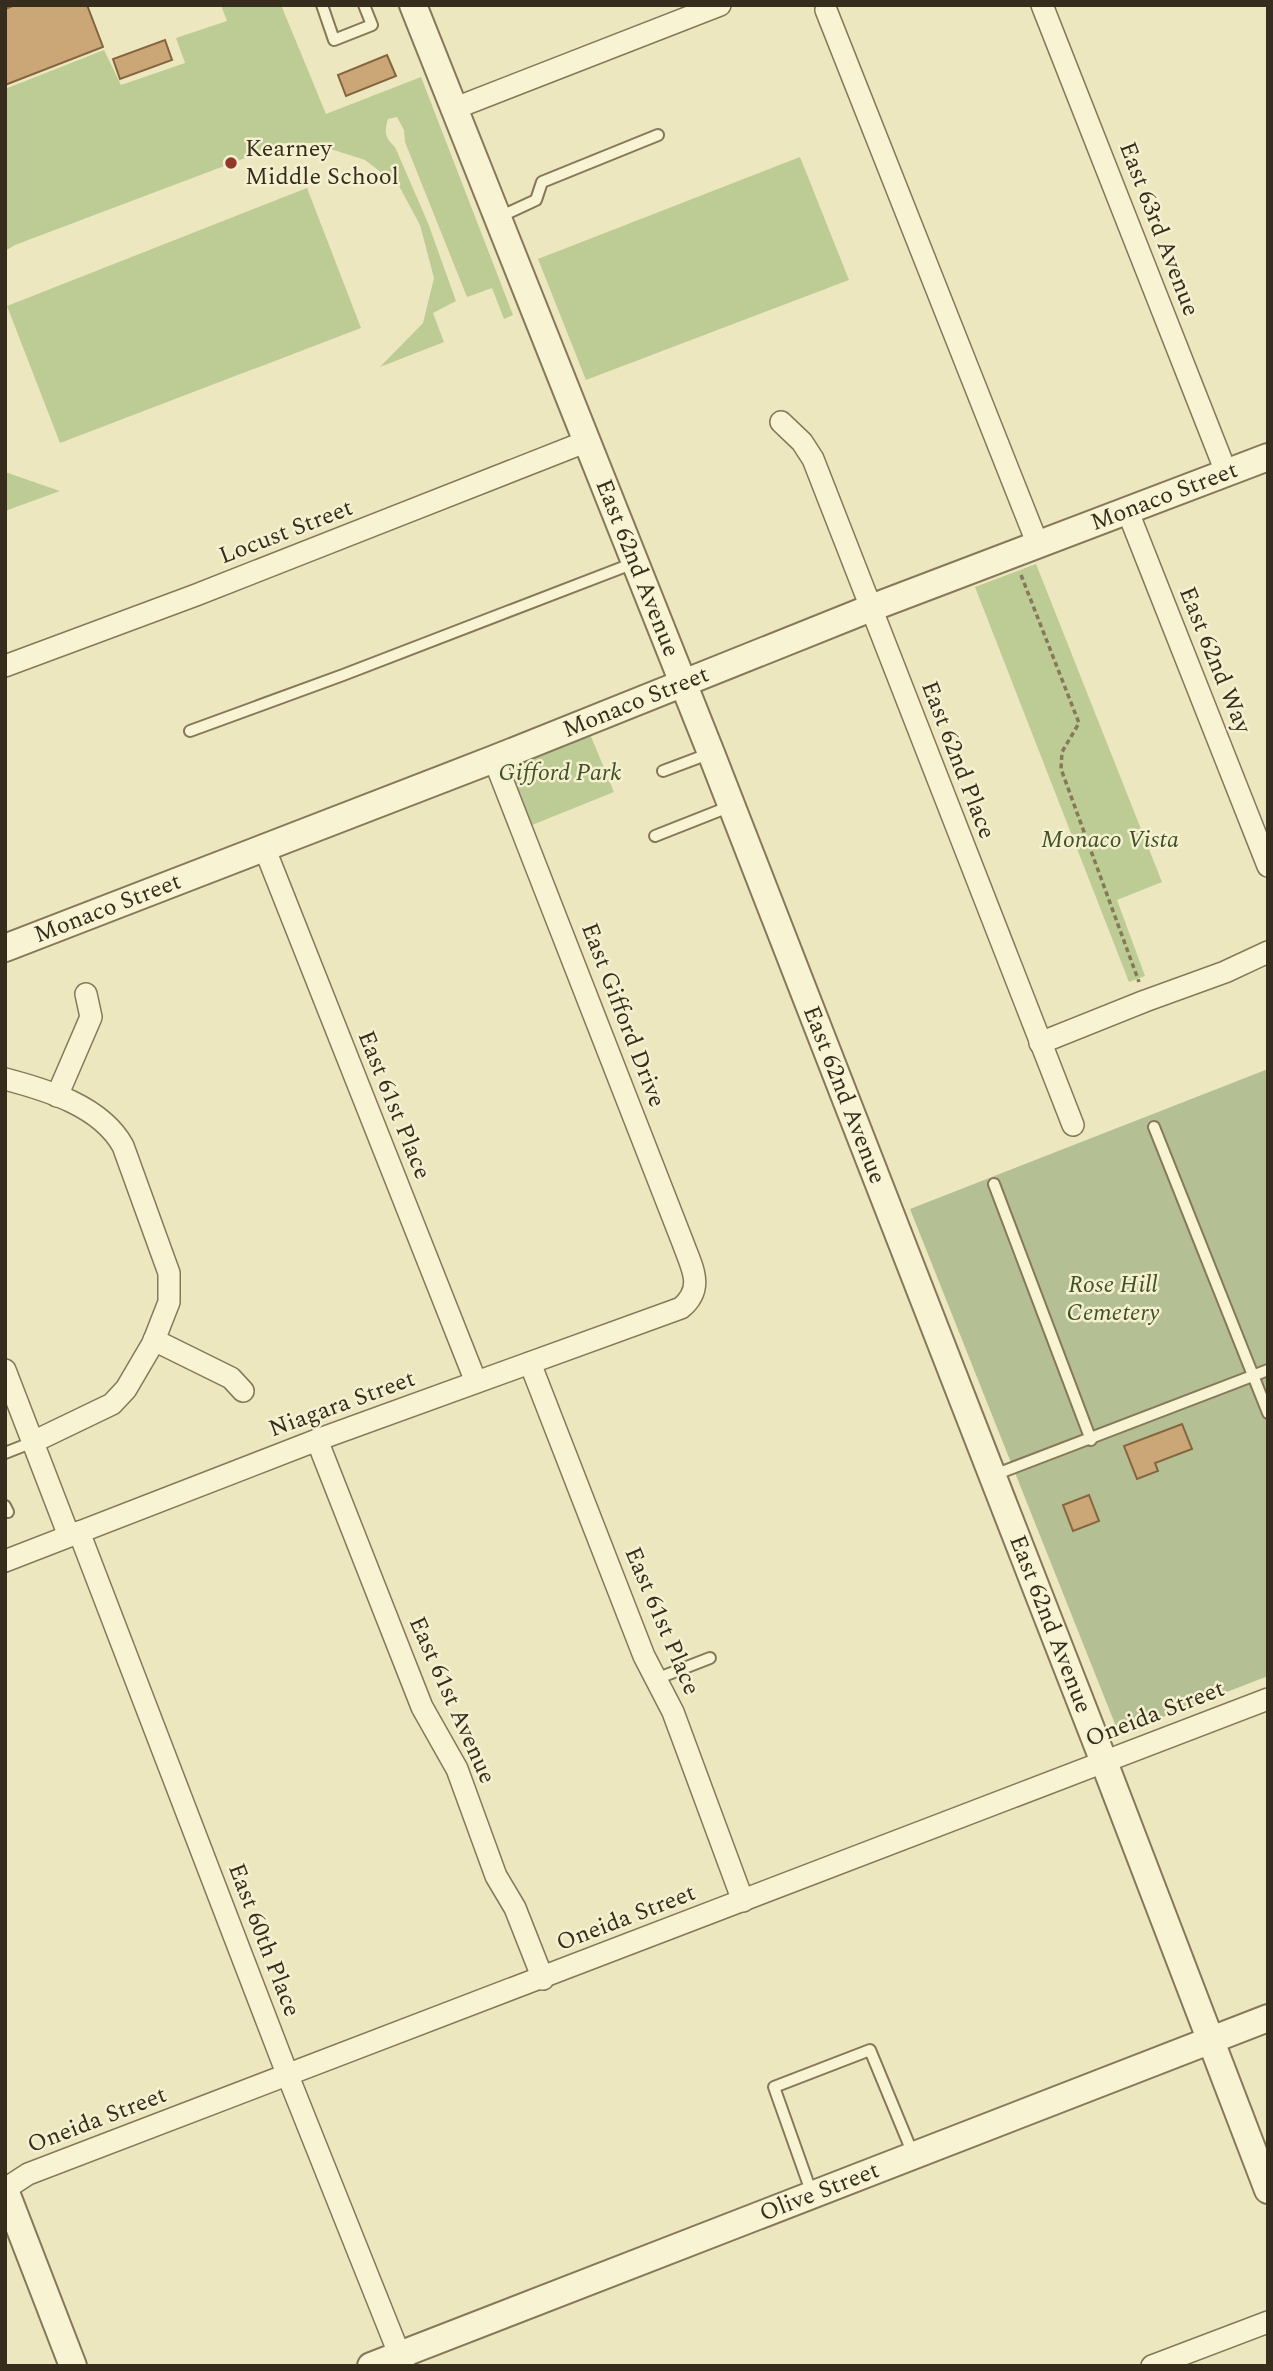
<svg xmlns="http://www.w3.org/2000/svg" width="1273" height="2371" font-family="Spectral,serif">
<style>
.green{fill:#bdcb95}
.cemetery{fill:#b4c094}
.building{fill:#cba677;stroke:#85653f;stroke-width:2}
.lines{fill:none;stroke-linecap:round;stroke-linejoin:round}
.service-casing{stroke:#867859;stroke-width:14}
.minor-casing{stroke:#867859;stroke-width:24}
.tertiary-casing{stroke:#867859;stroke-width:30}
.path{stroke:#867859;stroke-width:3.5;stroke-dasharray:5 3.5;stroke-linecap:butt}
.service{stroke:#f8f3d3;stroke-width:10}
.minor{stroke:#f8f3d3;stroke-width:21}
.tertiary{stroke:#f8f3d3;stroke-width:26}
.poi-dot{fill:#943829;stroke:#f5f0d0;stroke-width:2.5}
.labels{text-anchor:middle;dominant-baseline:central;stroke-width:5;stroke-linejoin:round;paint-order:stroke}
.poi-label{font-size:24px;fill:#362d1d;stroke:#f5f0d0;text-anchor:start}
.street-label{font-size:24px;fill:#362d1d;stroke:#f5f0d0}
.park-label{font-size:24px;font-style:italic;fill:#3f5224;stroke:#f5f0d0}
</style>
<rect width="100%" height="100%" fill="#ede7c0"/>
<!-- green -->
<g class="green">
<path d="M 221,5 L 281,5 L 326,114 L 421,77 L 513,315 L 504,319 L 492,288 L 467,297 L 405,142 L 404,130 L 397,117 L 388,119 C 384,132 385,138 395,147 L 428,223 L 456,301 L 433,313 L 444,342 L 380,367 L 423,323 L 434,278 L 420,225 L 399,186 L 365,160 L 312,143 L 285,143 L 15,245 L 5,251 L 5,89 L 104,50 L 121,85 L 185,63 L 176,38 L 227,21 Z"/>
<path d="M 800,157 L 849,280 L 586,380 L 538,259 Z"/>
<path d="M 307,188 L 361,328 L 60,443 L 7,306 Z"/>
<path d="M 5,472 L 60,491 L 5,511 Z"/>
<path d="M 1036,564 L 1162,882 L 1117,900 L 1145,976 L 1129,982 L 975,587 Z"/>
<path d="M 585,722 L 614,792 L 522,829 L 494,759 Z"/>
</g>
<!-- cemetery -->
<path class="cemetery" d="M 1268,1069 L 1268,1676 L 1119,1734 L 910,1209 Z"/>
<!-- building -->
<g class="building">
<path d="M 15,5 L 87,5 L 103,47 L 5,85 L 5,9 Z"/>
<path d="M 165,40 L 172,60 L 120,79 L 113,59 Z"/>
<path d="M 387,55 L 396,76 L 346,96 L 338,75 Z"/>
<path d="M 1182,1424 L 1192,1449 L 1155,1463 L 1158,1471 L 1137,1479 L 1124,1446 Z"/>
<path d="M 1089,1495 L 1099,1521 L 1073,1531 L 1063,1505 Z"/>
</g>
<g class="lines">
<!-- service casing -->
<g class="service-casing">
<g id="service">
<path d="M 322,5 L 334,40 L 372,25 L 364,5"/>
<path d="M 497,218 L 536,200 L 542,182 L 658,135"/>
<path d="M 190,731 L 343,675 L 634,563"/>
<path d="M 663,771 L 711,753"/>
<path d="M 655,836 L 731,806"/>
<path d="M 1154,1127 L 1268,1413"/>
<path d="M 994,1184 L 1091,1440"/>
<path d="M 5,1453 L 33,1442"/>
<path d="M 994,1475 L 1268,1370"/>
<path d="M 5,1506 L 8,1512"/>
<path d="M 656,1679 L 710,1658"/>
<path d="M 812,2194 L 774,2087 L 870,2050 L 913,2154"/>
</g>
</g>
<!-- minor casing -->
<g class="minor-casing">
<g id="minor">
<path d="M 1042,5 L 1226,472"/>
<path d="M 826,10 L 1038,545"/>
<path d="M 453,109 L 720,5"/>
<path d="M 781,422 L 802,442 L 813,459 L 1073,1125"/>
<path d="M 1128,512 L 1268,866"/>
<path d="M 5,666 L 196,595 L 585,442"/>
<path d="M 264,847 L 476,1382"/>
<path d="M 1040,1043 L 1145,1001 L 1225,972 L 1268,952"/>
<path d="M 5,1079 C 47,1090 101,1106 123,1146 L 169,1273 L 169,1302 L 153,1343 L 126,1389 L 112,1404 L 33,1442"/>
<path d="M 57,1096 L 91,1017 L 86,994"/>
<path d="M 154,1340 L 231,1378 L 243,1391"/>
<path d="M 530,1363 L 644,1656 L 673,1712 L 743,1901"/>
<path d="M 5,1370 L 69,1536"/>
<path d="M 317,1440 L 422,1707 L 457,1769 L 496,1876 L 515,1908 L 543,1979"/>
<path d="M 79,1532 L 288,2076 L 404,2366"/>
<path d="M 5,1561 L 317,1440 L 681,1308 C 705,1288 692,1268 683,1243 L 494,759"/>
<path d="M 5,2189 L 28,2174 L 1268,1699"/>
<path d="M 1152,2366 L 1268,2322"/>
</g>
</g>
<!-- tertiary casing -->
<g class="tertiary-casing">
<g id="tertiary">
<path id="s1" d="M 413,5 L 711,753 L 1104,1762 L 1268,2190"/>
<path id="s2" d="M 5,948 L 494,759 L 871,608 L 1268,457"/>
<path d="M 5,2190 L 73,2366"/>
<path id="s3" d="M 371,2366 L 1268,2018"/>
</g>
</g>
<!-- path -->
<path class="path" d="M 1021,575 L 1079,723 L 1062,752 L 1061,769 L 1139,982"/>
<!-- service -->
<use href="#service" class="service"/>
<!-- minor -->
<use href="#minor" class="minor"/>
<!-- tertiary -->
<use href="#tertiary" class="tertiary"/>
</g>
<!-- markers -->
<circle class="poi-dot" cx="231" cy="163" r="7"/>
<g class="labels">
<!-- poi labels -->
<g class="poi-label">
<text x="245" y="149">Kearney<tspan x="245" dy="28">Middle School</tspan></text>
</g>
<!-- street labels -->
<g class="street-label">
<text transform="translate(1159 229) rotate(69)">East 63rd Avenue</text>
<text stroke="none"><textPath href="#s2" startOffset="1244">Monaco Street</textPath></text>
<text transform="translate(286 532) rotate(-21)">Locust Street</text>
<text stroke="none"><textPath href="#s1" startOffset="606">East 62nd Avenue</textPath></text>
<text transform="translate(1215 660) rotate(68)">East 62nd Way</text>
<text stroke="none"><textPath href="#s2" startOffset="677">Monaco Street</textPath></text>
<text transform="translate(958 760) rotate(69)">East 62nd Place</text>
<text stroke="none"><textPath href="#s2" startOffset="110">Monaco Street</textPath></text>
<text transform="translate(623 1015) rotate(69)">East Gifford Drive</text>
<text stroke="none"><textPath href="#s1" startOffset="1172">East 62nd Avenue</textPath></text>
<text transform="translate(394 1105) rotate(68)">East 61st Place</text>
<text transform="translate(342 1404) rotate(-20)">Niagara Street</text>
<text transform="translate(662 1621) rotate(67)">East 61st Place</text>
<text stroke="none"><textPath href="#s1" startOffset="1740">East 62nd Avenue</textPath></text>
<text transform="translate(452 1700) rotate(66)">East 61st Avenue</text>
<text transform="translate(1155 1714) rotate(-21)">Oneida Street</text>
<text transform="translate(626 1918) rotate(-21)">Oneida Street</text>
<text transform="translate(264 1940) rotate(69)">East 60th Place</text>
<text transform="translate(97 2120) rotate(-21)">Oneida Street</text>
<text stroke="none"><textPath href="#s3" startOffset="481">Olive Street</textPath></text>
</g>
<!-- park labels -->
<g class="park-label">
<text x="560" y="773">Gifford Park</text>
<text x="1110" y="840">Monaco Vista</text>
<text x="1113" y="1285">Rose Hill<tspan x="1113" dy="28">Cemetery</tspan></text>
</g>
</g>
<!-- border -->
<rect width="1273" height="2371" fill="none" stroke="#362d1d" stroke-width="14"/>
</svg>
